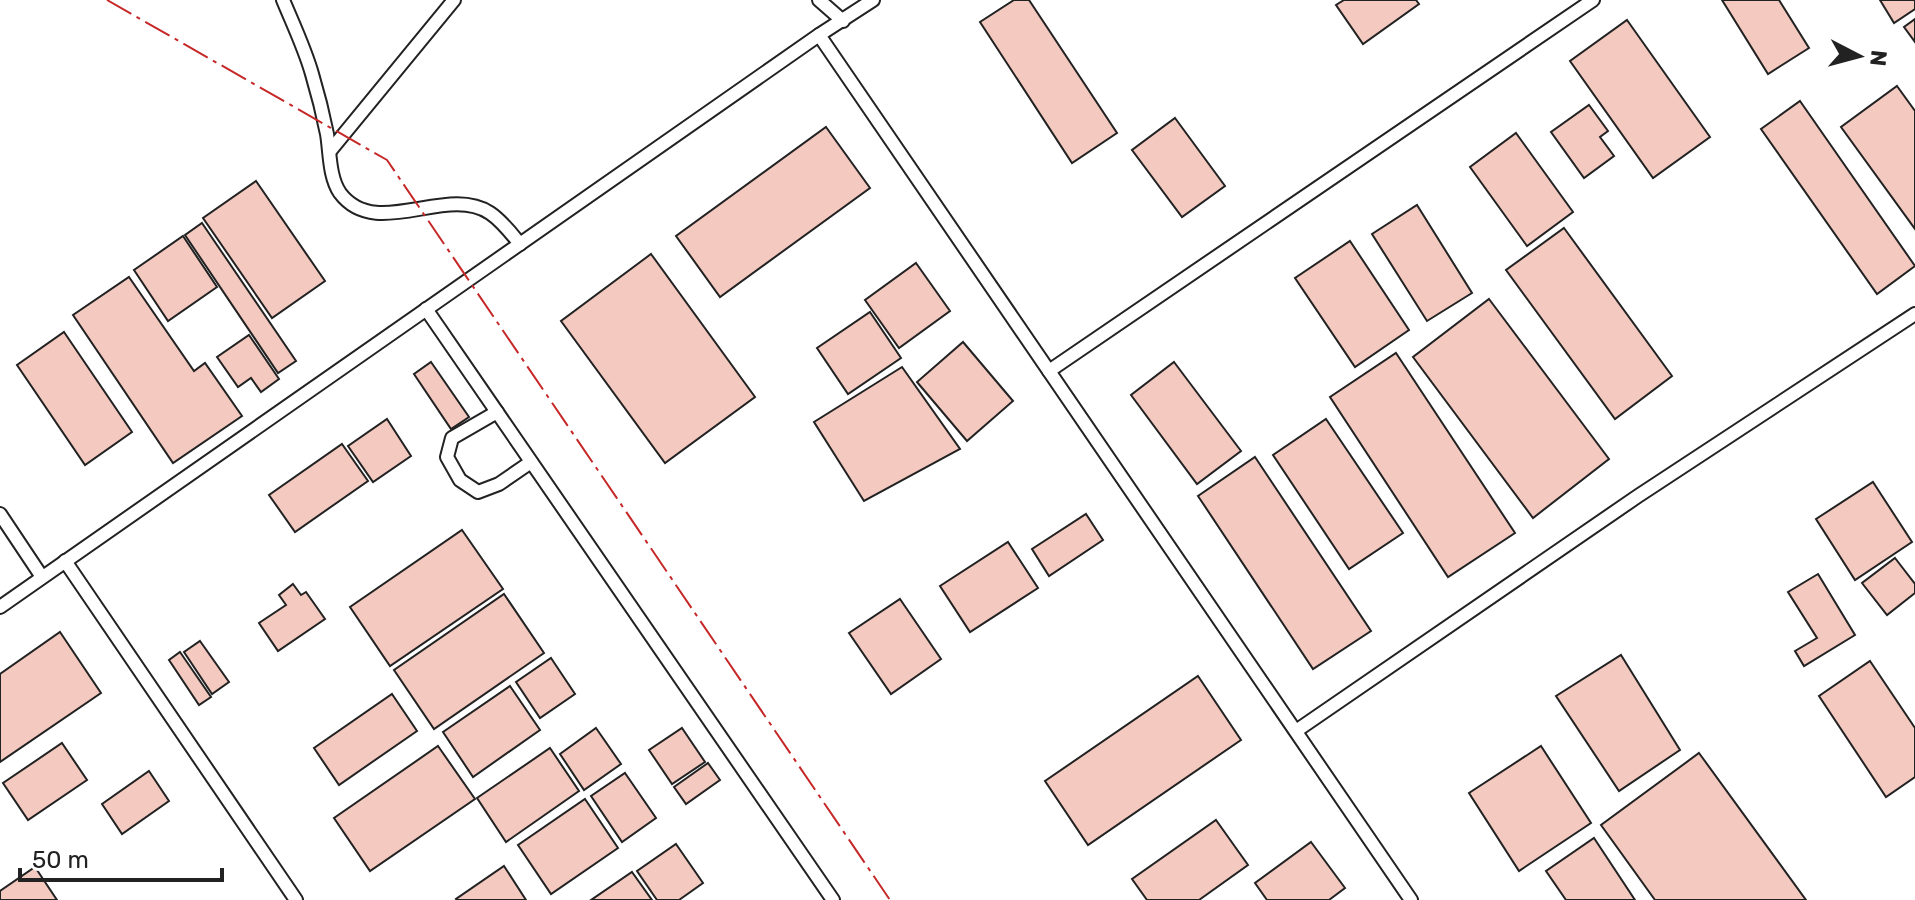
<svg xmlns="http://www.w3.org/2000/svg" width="1915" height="900" font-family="Rubik,sans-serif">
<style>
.building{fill:#f3c9c0;stroke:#222;stroke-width:2}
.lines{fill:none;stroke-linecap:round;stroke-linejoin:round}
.lane-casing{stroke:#222;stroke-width:16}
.lane{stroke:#fff;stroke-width:12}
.power{stroke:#c62828;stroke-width:2;stroke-dasharray:28 6 4 6;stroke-linecap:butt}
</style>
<rect width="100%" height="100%" fill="#fff"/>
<!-- building -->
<g class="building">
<path d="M 1014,0 L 1029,0 L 1117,133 L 1072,163 L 980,22 Z"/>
<path d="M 1344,0 L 1416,0 L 1419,4 L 1363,44 L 1336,5 Z"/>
<path d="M 1722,0 L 1779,0 L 1809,48 L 1768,74 Z"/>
<path d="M 1880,0 L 1915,0 L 1915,9 L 1894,23 Z"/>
<path d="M 1915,19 L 1915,42 L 1904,27 Z"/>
<path d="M 1627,20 L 1710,137 L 1653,178 L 1570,61 Z"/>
<path d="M 1897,86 L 1915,111 L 1915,229 L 1841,127 Z"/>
<path d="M 1800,101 L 1915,266 L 1877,294 L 1761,129 Z"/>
<path d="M 1589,105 L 1608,131 L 1600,137 L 1614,156 L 1584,178 L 1551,132 Z"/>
<path d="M 1175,118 L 1225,186 L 1182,217 L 1132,150 Z"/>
<path d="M 826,127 L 870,188 L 720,297 L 676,236 Z"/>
<path d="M 1516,133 L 1573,212 L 1527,246 L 1470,167 Z"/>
<path d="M 256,181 L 325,281 L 272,318 L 203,218 Z"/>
<path d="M 1417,205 L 1472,293 L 1427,321 L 1372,234 Z"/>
<path d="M 202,223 L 296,361 L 278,373 L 185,235 Z"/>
<path d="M 1564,228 L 1672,376 L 1615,419 L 1506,270 Z"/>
<path d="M 183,236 L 217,287 L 168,321 L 134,270 Z"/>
<path d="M 1350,241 L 1409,330 L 1355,367 L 1295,278 Z"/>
<path d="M 651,254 L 755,397 L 665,463 L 561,321 Z"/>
<path d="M 916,263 L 950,311 L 899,348 L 865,300 Z"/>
<path d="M 129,277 L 194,371 L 205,363 L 242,416 L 173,463 L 73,315 Z"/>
<path d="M 1489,299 L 1609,459 L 1533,518 L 1413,357 Z"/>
<path d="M 870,312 L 901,358 L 848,394 L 817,348 Z"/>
<path d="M 64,332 L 132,432 L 85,465 L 17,365 Z"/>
<path d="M 249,335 L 279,379 L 261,392 L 251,378 L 238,387 L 217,357 Z"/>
<path d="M 963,342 L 1013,401 L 967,441 L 917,382 Z"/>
<path d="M 1396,353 L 1515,533 L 1448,577 L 1330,397 Z"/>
<path d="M 431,362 L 469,417 L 451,429 L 414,374 Z"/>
<path d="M 1174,362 L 1241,451 L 1197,484 L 1131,395 Z"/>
<path d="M 902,367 L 960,449 L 864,501 L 814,422 Z"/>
<path d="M 387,419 L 411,456 L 373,482 L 348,446 Z"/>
<path d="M 1326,419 L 1403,533 L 1349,569 L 1273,455 Z"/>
<path d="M 342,444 L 368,481 L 295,532 L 269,495 Z"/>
<path d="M 1255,457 L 1371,631 L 1313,669 L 1198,496 Z"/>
<path d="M 1873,482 L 1912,542 L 1855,580 L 1816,519 Z"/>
<path d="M 1086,514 L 1103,540 L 1049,576 L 1032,549 Z"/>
<path d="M 462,530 L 503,589 L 390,666 L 350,607 Z"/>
<path d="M 1008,542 L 1038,588 L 970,632 L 940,586 Z"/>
<path d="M 1895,558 L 1915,584 L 1915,593 L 1887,615 L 1862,583 Z"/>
<path d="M 1818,574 L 1855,635 L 1804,666 L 1795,651 L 1817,638 L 1788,592 Z"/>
<path d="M 293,584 L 301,595 L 306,592 L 325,619 L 278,651 L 259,623 L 286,605 L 279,595 Z"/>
<path d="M 504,594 L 544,653 L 434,729 L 394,670 Z"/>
<path d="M 900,599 L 941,659 L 891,694 L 849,633 Z"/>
<path d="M 60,632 L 101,693 L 0,762 L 0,674 Z"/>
<path d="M 200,641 L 229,682 L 212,694 L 184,652 Z"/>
<path d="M 180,652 L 211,697 L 199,705 L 169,660 Z"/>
<path d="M 1621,655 L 1680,750 L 1619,791 L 1556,696 Z"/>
<path d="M 551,658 L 575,694 L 540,718 L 516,682 Z"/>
<path d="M 1870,661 L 1915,728 L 1915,777 L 1886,797 L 1819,696 Z"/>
<path d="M 1198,676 L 1241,740 L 1088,845 L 1045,781 Z"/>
<path d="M 510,686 L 540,730 L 473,777 L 443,732 Z"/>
<path d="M 392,694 L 417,731 L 339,785 L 314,748 Z"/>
<path d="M 596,728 L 621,764 L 584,790 L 560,754 Z"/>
<path d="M 682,728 L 705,762 L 672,784 L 649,750 Z"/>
<path d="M 62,743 L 87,780 L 28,820 L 3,783 Z"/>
<path d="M 438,746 L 475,799 L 370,871 L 334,818 Z"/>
<path d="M 1541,746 L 1591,823 L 1519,871 L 1469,793 Z"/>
<path d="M 550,748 L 579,791 L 506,842 L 477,798 Z"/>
<path d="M 1699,753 L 1806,900 L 1655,900 L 1601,825 Z"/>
<path d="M 708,763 L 720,780 L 686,804 L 674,787 Z"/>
<path d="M 149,771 L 169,801 L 122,834 L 102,804 Z"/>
<path d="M 625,773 L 656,818 L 622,842 L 591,796 Z"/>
<path d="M 585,799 L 618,848 L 551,894 L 518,845 Z"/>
<path d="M 1216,820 L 1248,865 L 1199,900 L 1147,900 L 1132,879 Z"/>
<path d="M 1594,838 L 1635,900 L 1566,900 L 1546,871 Z"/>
<path d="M 1311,842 L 1345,888 L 1329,900 L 1267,900 L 1255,883 Z"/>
<path d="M 676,844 L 703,883 L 679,900 L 657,900 L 637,871 Z"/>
<path d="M 504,866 L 526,900 L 457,900 L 456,899 Z"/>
<path d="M 35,867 L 57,900 L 0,900 L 0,891 Z"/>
<path d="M 632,872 L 652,900 L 591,900 Z"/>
</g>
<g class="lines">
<!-- lane casing -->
<g class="lane-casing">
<g id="lane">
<path d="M 283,0 C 293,24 305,49 312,74 C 318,94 323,114 327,134 C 330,152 329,177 340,193 C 376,241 446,184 490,213 C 502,221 511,233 520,244"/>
<path d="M 819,0 L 843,21"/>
<path d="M 819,35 L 1411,900"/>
<path d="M 330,151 L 454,0"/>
<path d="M 426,309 L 833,900"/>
<path d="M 1049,371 L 1593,0"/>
<path d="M 497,412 L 452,438 L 447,457 L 460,480 L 478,492 L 499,484 L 531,462"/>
<path d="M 0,514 L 42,577"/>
<path d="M 65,561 L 296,900"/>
<path d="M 0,607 L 819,35 L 873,0"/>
<path d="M 1296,731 L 1638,496 L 1915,314"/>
</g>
</g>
<!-- lane -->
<use href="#lane" class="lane"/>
<!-- power -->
<path class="power" d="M 107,0 L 387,160 L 890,900"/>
</g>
<!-- north arrow -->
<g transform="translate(1859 56) rotate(96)" stroke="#ffffff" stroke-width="6" paint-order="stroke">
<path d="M0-6L14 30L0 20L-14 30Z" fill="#222222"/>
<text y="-12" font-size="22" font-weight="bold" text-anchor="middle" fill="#222222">N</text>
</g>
<!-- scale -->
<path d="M20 868v12h202v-12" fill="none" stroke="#222222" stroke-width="4"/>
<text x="32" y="868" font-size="24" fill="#222222" stroke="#ffffff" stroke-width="6" paint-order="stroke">50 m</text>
</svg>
